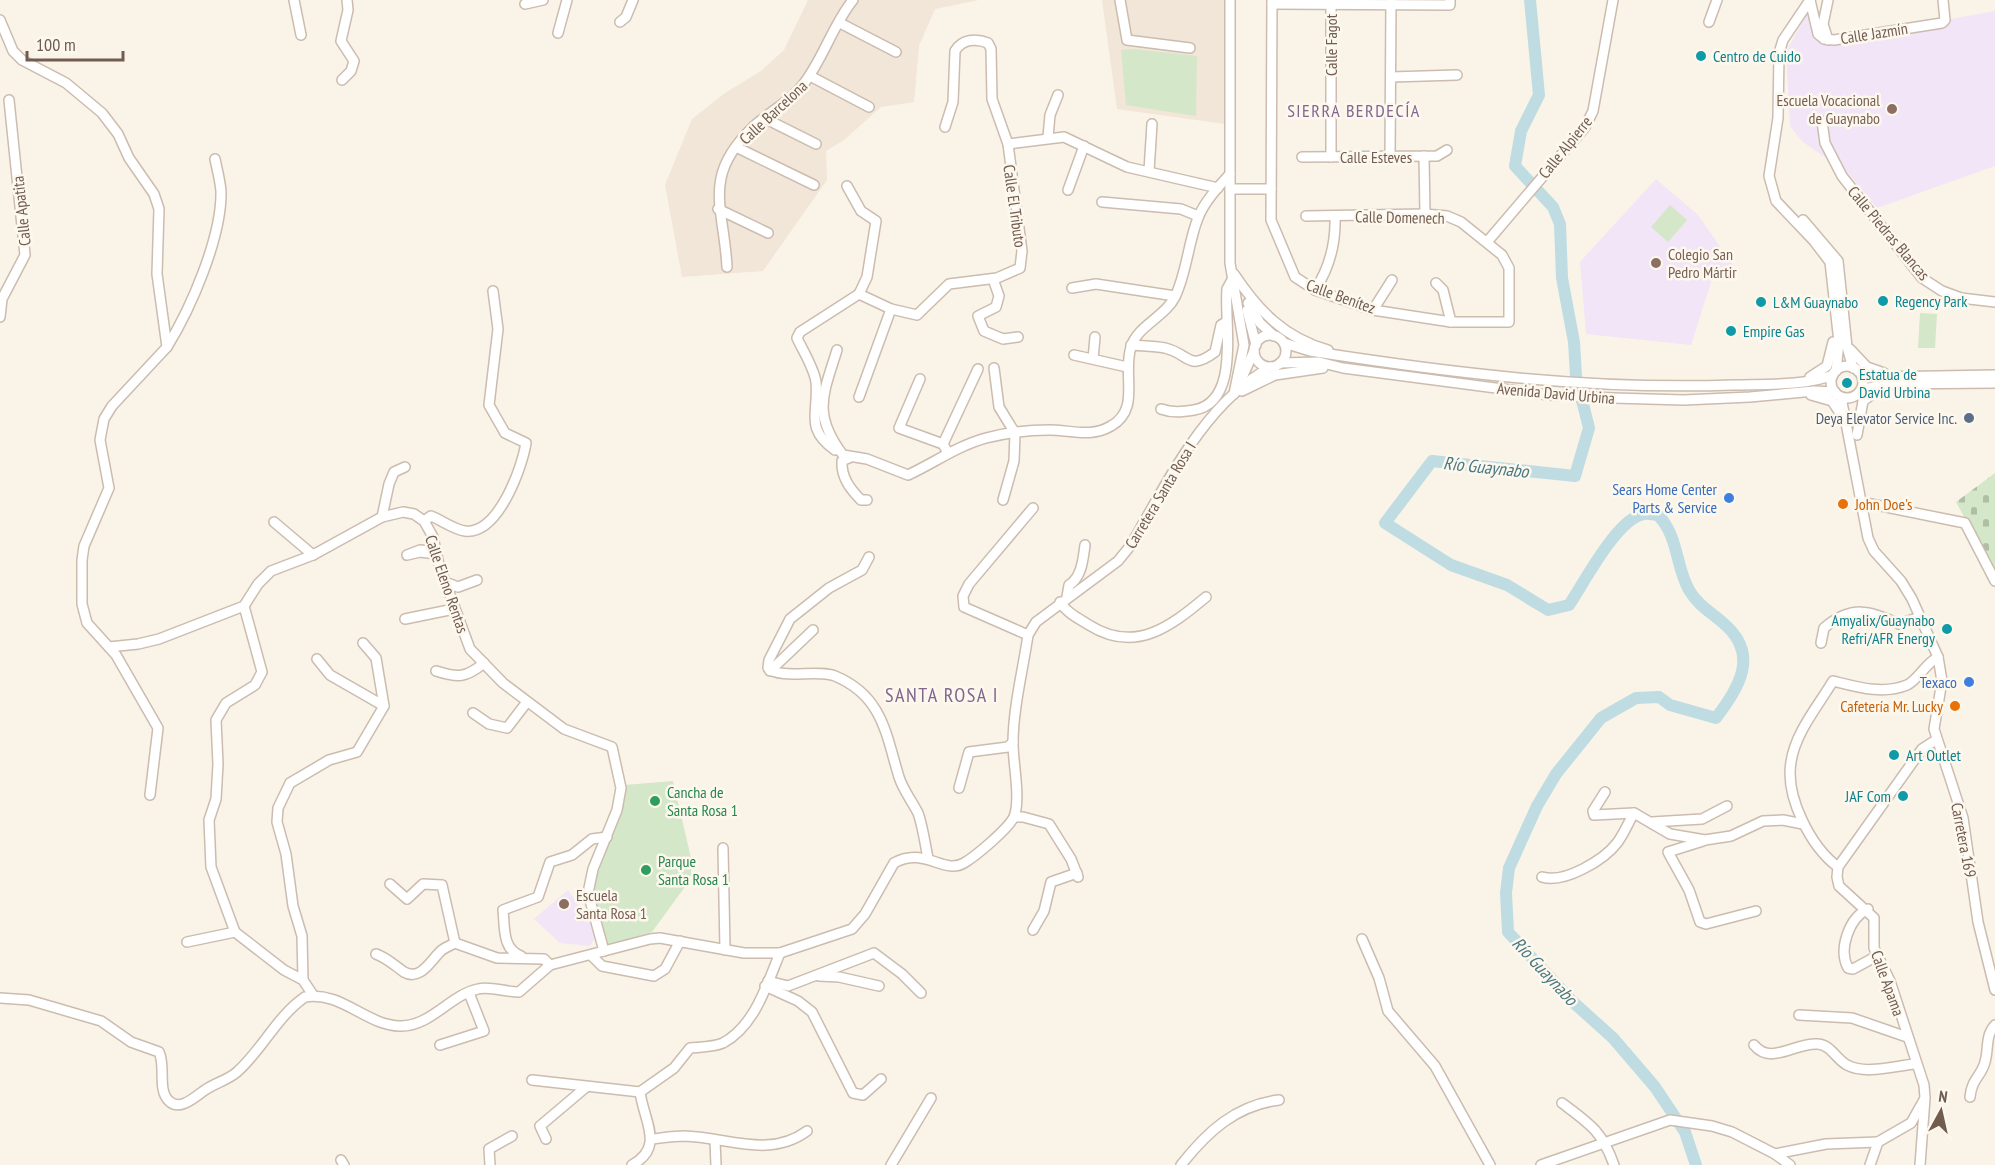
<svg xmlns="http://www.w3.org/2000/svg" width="1995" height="1165" font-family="'PT Sans Narrow',sans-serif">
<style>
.residential{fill:#f1e6d7}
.education{fill:#f1e5f7}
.cemetery{fill:url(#cemetery-stones)}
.green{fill:#d4e7c8}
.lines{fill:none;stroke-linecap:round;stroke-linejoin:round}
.river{stroke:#bedce2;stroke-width:12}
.minor-casing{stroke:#cbbcaf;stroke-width:12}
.minor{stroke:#fff;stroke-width:9}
.culture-dot{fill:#0f9aa8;stroke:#fdf8ee;stroke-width:2}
.education-dot{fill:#8d6e63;stroke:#fdf8ee;stroke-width:2}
.service-dot{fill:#5c6f8a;stroke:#fdf8ee;stroke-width:2}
.shop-dot{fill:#3f7fe0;stroke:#fdf8ee;stroke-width:2}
.food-dot{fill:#e8710a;stroke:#fdf8ee;stroke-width:2}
.leisure-dot{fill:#2e9e5b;stroke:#fdf8ee;stroke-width:2}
.labels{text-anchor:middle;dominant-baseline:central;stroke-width:5;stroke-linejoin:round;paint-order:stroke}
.street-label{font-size:16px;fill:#725c4f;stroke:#fdf8ee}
.culture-label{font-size:16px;fill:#0d838f;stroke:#fdf8ee;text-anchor:start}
.education-label{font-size:16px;fill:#785e54;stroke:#fdf8ee;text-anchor:start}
.service-label{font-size:16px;fill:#4e5e75;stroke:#fdf8ee;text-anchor:end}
.shop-label{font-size:16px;fill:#366cbe;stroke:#fdf8ee;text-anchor:end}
.food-label{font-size:16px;fill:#c56008;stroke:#fdf8ee;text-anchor:start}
.leisure-label{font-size:16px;fill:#27864d;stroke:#fdf8ee;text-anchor:start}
.neighbourhood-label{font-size:18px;letter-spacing:1.5px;fill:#81668e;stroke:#fdf8ee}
.water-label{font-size:18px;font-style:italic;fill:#4a7983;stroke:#fdf8ee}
.quarter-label{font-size:20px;letter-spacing:1.5px;fill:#81668e;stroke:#fdf8ee}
</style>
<defs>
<pattern id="cemetery-stones" width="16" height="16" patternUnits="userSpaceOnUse" patternTransform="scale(1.5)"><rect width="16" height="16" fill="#d4e7c8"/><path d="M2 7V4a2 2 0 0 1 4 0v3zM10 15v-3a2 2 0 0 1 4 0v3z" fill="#b0bea5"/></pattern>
</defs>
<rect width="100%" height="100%" fill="#faf4e8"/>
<!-- residential -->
<g class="residential">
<path d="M 808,0 L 979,0 L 935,9 L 919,46 L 914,102 L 881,107 L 844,140 L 826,151 L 827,180 L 763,271 L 682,277 L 665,185 L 692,119 L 725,93 L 761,71 L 784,50 Z"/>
<path d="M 1102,0 L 1226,0 L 1225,124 L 1117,109 Z"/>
</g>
<!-- education -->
<g class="education">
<path d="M 1995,11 L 1995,166 L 1877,208 L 1849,174 L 1803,142 L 1790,126 L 1786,52 L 1808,12 L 1811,12 L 1812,35 L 1823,44 L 1946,25 L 1951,19 Z"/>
<path d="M 1656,179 L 1698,215 L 1733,265 L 1713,276 L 1691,345 L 1586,334 L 1580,262 Z"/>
<path d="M 568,890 L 591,924 L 595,938 L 590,946 L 560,943 L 534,919 Z"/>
</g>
<!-- cemetery -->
<path class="cemetery" d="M 1995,473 L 1995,573 L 1956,502 Z"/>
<!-- green -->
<g class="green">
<path d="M 1133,49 L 1197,56 L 1196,116 L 1126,105 L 1121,50 Z"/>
<path d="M 1670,205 L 1687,220 L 1668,242 L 1651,227 Z"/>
<path d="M 1920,313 L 1937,314 L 1935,348 L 1918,348 Z"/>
<path d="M 673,781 L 691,858 L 691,875 L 687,884 L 652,932 L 606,946 L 592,890 L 624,785 Z"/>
</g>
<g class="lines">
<!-- river -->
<path class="river" d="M 1530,0 L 1539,95 L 1521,131 L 1515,166 L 1553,207 L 1560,224 L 1562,278 L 1574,342 L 1576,376 L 1589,428 L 1575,476 L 1432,461 L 1385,523 L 1451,565 L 1507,585 L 1548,610 L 1569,605 C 1584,583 1617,518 1644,514 C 1648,513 1654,515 1658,515 C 1679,537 1675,565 1689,590 C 1698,605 1709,611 1722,622 C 1761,654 1739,687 1716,718 L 1670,705 L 1659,697 L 1636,698 L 1601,718 L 1556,774 L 1537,806 L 1509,868 L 1506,893 L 1508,932 L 1573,1002 L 1613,1038 L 1655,1087 L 1685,1132 L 1696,1165"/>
<!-- minor casing -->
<g class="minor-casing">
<g id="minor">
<path d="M 294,0 L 301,35"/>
<path d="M 1120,0 L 1127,40 L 1190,48"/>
<path d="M 1230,0 L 1230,263 L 1244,345 L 1234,394"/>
<path d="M 1272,0 L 1271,220 L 1295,277 L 1315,290 L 1373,310 L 1451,322 L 1509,322 L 1509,268 L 1502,255 L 1461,222 L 1447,216 L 1425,214 L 1306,216"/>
<path d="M 1810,0 L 1783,40 L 1779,53 L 1778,118 L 1769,176 L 1776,201 L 1814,241 L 1830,262 L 1839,342 L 1836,371"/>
<path d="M 1810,0 L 1818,34 L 1824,39 L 1834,40 L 1942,23 L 1945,20 L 1943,0"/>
<path d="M 525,4 L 543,0"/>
<path d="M 1272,4 L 1450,5 L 1450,0"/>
<path d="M 0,20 L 13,51 L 22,60 L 66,83 L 102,113 L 118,134 L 129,158 L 154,194 L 159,209 L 157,274 L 167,347 L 112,406 L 104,419 L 100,440 L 109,488 L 84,546 L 82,560 L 82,604 L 87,623 L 116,655 L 158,728 L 150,795"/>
<path d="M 620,22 L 626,17 L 633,0"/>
<path d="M 1709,22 L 1717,0"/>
<path d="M 840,23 L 896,52"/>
<path d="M 558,33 L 567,0"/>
<path d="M 1828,40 L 1823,24 L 1828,0"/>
<path d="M 810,76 L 869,107"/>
<path d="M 1391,77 L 1457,75"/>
<path d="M 342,80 L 351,71 L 354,61 L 341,41 L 348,10 L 347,0"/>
<path d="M 764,118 L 816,144"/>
<path d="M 1822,121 L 1825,143 L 1842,176 L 1922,278 L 1942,291 L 1961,298 L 1995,302"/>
<path d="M 945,127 L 953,102 L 955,51 C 962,39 976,38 988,43 L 991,49 L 992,99 L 1008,144 L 1064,137 L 1127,167 L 1218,188"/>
<path d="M 1048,137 L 1050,115 L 1058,95"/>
<path d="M 736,147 L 814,185"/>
<path d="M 1424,156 L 1425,214"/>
<path d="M 1302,157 L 1437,156 L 1447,150"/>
<path d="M 1331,157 L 1331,4"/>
<path d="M 1390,157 L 1391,0"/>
<path d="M 1149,171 L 1152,124"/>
<path d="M 847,186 L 861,211 L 876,221 L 867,277 L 859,294"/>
<path d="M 1230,189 L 1271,189"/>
<path d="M 1068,190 L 1084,146"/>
<path d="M 1102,202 L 1181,209 L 1198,216"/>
<path d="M 718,209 L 768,233"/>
<path d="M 1803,220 L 1838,261 L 1847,347 L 1853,368"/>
<path d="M 1487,242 L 1585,127 L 1593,111 L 1613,0"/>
<path d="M 727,267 C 724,207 701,177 753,127 C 768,113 789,102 802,86 C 823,60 832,26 853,0"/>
<path d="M 1234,274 C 1258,310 1284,338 1328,350"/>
<path d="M 993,279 L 999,296 L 996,307 L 978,316 L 984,331 L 1003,339 L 1018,337"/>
<path d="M 1436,283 L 1443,290 L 1451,322"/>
<path d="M 1072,288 L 1096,284 L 1175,296"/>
<path d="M 1315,290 C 1330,267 1336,243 1335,216"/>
<path d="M 1248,303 L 1260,323 L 1274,336"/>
<path d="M 1247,310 L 1256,345"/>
<path d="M 1373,310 L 1392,280"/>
<path d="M 0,317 L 2,299 L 25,255 L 9,100"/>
<circle cx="1270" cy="351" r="16"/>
<path d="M 1284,343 L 1310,351 C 1450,373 1591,390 1733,385 C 1763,384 1806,386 1833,375"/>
<path d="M 1131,345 C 1142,346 1154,346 1165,348 C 1190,354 1188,372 1215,352 L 1221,325 L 1226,322"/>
<path d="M 167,347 C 191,308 222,237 221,191 C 220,180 217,169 215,159"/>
<path d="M 1850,349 L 1867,367 L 1884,373"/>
<path d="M 837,350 C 823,395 812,414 843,455 L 867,459 L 908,475 C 934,463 957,446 986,438 C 1005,433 1029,430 1049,430 C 1071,430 1091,438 1111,426 C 1141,409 1122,375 1131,347 C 1137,326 1165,317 1175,297 C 1187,272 1188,243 1198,218 C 1204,202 1219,186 1230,174"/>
<path d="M 1074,355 L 1127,367"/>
<path d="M 1093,359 L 1095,337"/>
<path d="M 1280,363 L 1319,362 L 1343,368 L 1549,395 L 1613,398 L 1684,400 L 1750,397 L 1814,391 L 1835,392"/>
<circle cx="1847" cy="382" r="16"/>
<path d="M 994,368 L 999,407 L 1015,433 L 1014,461 L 1003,500"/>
<path d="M 1858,371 L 1879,377 L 1995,375"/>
<path d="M 1810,377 L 1827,366 L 1833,342"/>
<path d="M 920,379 L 899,428 L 943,444 L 948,453"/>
<path d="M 1241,380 L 1254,351"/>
<path d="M 1861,390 L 1886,384 L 1995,383"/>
<path d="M 1242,391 L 1275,375 L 1323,368"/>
<path d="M 1811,395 L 1832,401 L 1842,416"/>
<path d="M 859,397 L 891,309"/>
<path d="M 1841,397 L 1868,538 L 1874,551 L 1901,581 L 1912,599 L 1938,657 L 1942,681 L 1934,729 L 1963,818 L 1978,922 L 1995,990"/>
<path d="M 1161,409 C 1172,413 1182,412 1194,410 C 1241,402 1224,324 1227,289 L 1232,280"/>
<path d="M 1857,435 L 1863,401 L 1881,388"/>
<path d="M 943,444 L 978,369"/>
<path d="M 835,450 C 804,428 819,413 816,382 C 814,368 803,351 797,338 L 800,332 L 859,294 L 891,309 L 917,315 L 949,284 L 997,278 L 1020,268 L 1022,251 L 1008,144"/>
<path d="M 851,457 L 842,461 C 841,477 850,489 861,500 L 867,500"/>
<path d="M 1861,502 L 1965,523 L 1995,581"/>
<path d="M 382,517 L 389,484 L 394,472 L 405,467"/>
<path d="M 424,521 L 431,516 C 441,520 455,530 465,531 C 498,535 522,468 526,443 L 505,433 L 489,405 L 498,329 L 493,291"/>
<path d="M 274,522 L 313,555"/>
<path d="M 436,551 L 420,550 L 407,555 L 420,552 L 436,554"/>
<path d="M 869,557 L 862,570 L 829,588 L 790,619 L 769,660 L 768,668 C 781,680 818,669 835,676 C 883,696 886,735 899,777 C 903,790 912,801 918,813 C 923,827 925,844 928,858"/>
<path d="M 445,582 L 458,587 L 477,580"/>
<path d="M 1067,597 L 1069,585 C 1082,577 1083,559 1085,545"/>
<path d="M 1060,602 C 1067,613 1078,618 1089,625 C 1135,654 1170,627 1206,597"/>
<path d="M 244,606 L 262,672 L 255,685 L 226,703 L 216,720 L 218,764 L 216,799 L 209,820 L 211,867 L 235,932 L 284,970 L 303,980 L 313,995"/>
<path d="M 405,619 L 454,609"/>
<path d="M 1028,635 L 964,607 L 963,596 L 969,584 L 1033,508"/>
<path d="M 363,643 L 376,658 L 384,706"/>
<path d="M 1821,643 L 1824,628 C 1851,605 1870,610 1899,624 L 1920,617"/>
<path d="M 109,647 L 138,644 L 159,639 L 244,606 L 258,584 L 271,571 L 313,555 L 382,517 L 403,512 L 414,514 L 424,521 L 433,537 L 439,565 L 470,649 L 503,683 L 564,729 L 612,747 L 621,788 L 617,810 L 593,869 L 588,893 L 604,951"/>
<path d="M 436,671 C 458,678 466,678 484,663"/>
<path d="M 770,671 L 813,630"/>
<path d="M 473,713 L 489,724 L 507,728 L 527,702"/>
<path d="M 959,788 L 969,752 L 1008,747 L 1013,742"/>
<path d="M 1605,792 L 1593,811 L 1594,815 L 1634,813 L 1670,834 L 1705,840 L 1731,836 L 1763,821 L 1783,820 L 1803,824"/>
<path d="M 1014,817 L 1023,817 L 1049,824 L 1071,859 L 1078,877"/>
<path d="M 1652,822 L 1702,819 L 1727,806"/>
<path d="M 1703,841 L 1668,852 L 1689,890 L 1700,922 L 1706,924 L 1756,911"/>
<path d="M 723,848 L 725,950"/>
<path d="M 1838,867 C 1811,847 1785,797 1791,762 C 1795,733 1818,706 1833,681 C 1857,687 1883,695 1907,685 C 1917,681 1926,663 1938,657"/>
<path d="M 1542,877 C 1564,884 1604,860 1617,843 C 1624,834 1628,823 1634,813"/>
<path d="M 390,884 L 407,899 L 423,884 L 442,885 L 455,943"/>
<path d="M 1868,909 C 1849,918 1838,949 1848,968 L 1853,969 L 1877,956"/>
<path d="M 1033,930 L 1044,911 L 1051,882 L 1077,873"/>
<path d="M 1362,939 L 1379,978 L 1388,1011 L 1435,1066 L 1490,1165"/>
<path d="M 187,942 L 235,932"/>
<path d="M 376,954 C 387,958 394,965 404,972 C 421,982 432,958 442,950 C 446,947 451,945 455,943 L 497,958 L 544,959 L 550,965"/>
<path d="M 591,955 L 602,966 L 654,976 L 665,969 L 680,941"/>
<path d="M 521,956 C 502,949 505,928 503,910 L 538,897 L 550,862 L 572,855 L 592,839 L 607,837"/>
<path d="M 819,976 L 839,977 L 879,986"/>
<path d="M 303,980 L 302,936 L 293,906 L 286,854 L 277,822 L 278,808 L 290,783 L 329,760 L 357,752 L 384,706 L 330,675 L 317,659"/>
<path d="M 768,981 L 788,986 L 874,953 L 902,974 L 921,993"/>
<path d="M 765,986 L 798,1001 L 812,1012 L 853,1093 L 863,1095 L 881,1079"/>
<path d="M 0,998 L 29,1000 L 101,1021 L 131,1042 L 159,1052 C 166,1066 157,1090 169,1101 C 180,1112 196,1096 205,1090 C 215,1083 228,1080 237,1072 C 262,1050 277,1016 305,997 C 342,991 365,1025 400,1026 C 430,1027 450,995 478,989 C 490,986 505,992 519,992 L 550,965 L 650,939 L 660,938 L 744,953 L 780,953 L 852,929 L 865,914 L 894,863 C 924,846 944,875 964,863 C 976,856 1008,829 1014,817 C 1021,799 1013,763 1013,744 C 1013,708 1023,670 1028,635 L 1036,622 L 1118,561 L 1131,545 C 1167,483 1205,402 1271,367"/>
<path d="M 1799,1015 L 1852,1018 L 1907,1037"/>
<path d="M 440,1045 L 484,1031 L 469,993"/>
<path d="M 1754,1045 C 1771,1066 1795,1042 1818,1044 C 1831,1045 1836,1059 1847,1065 C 1866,1075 1894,1066 1915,1064"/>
<path d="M 532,1080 L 640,1092"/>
<path d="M 1970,1097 C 1972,1078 1981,1077 1985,1062 C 1989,1048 1985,1036 1995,1025"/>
<path d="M 1562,1103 C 1590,1124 1602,1131 1614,1165"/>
<path d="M 546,1139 L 540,1126 L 585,1088"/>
<path d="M 652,1139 C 662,1138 674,1136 684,1136 C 727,1137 769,1159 807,1131"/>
<path d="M 715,1141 L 716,1165"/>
<path d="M 1775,1154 L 1826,1144 L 1878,1142"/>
<path d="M 341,1160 L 344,1165"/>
<path d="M 490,1165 L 489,1149 L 512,1136"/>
<path d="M 632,1165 C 665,1147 644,1122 640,1092 L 674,1068 L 690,1048 C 700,1047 714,1047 723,1043 C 755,1026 767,984 780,953"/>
<path d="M 891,1165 L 931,1098"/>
<path d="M 1181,1165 C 1207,1132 1236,1105 1279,1100"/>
<path d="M 1541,1165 L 1670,1120 L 1712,1126 L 1732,1132 L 1775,1154 L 1790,1165"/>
<path d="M 1870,1165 L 1878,1142 L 1911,1123 L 1924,1100"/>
<path d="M 1920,1165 L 1925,1098 L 1924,1085 L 1890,981 L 1874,948 L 1874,918 L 1839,886 L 1837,877 L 1838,867 L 1922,749 L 1936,740"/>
</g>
</g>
<!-- minor -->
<use href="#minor" class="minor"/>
</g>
<!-- markers -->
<g class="culture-dot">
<circle cx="1701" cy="56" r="6"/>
<circle cx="1883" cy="301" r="6"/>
<circle cx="1761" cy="302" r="6"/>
<circle cx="1731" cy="331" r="6"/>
<circle cx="1847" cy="383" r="6"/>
<circle cx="1947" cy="629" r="6"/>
<circle cx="1894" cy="755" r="6"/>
<circle cx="1903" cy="796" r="6"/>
</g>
<g class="education-dot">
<circle cx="1892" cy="109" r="6"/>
<circle cx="1656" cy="263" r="6"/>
<circle cx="564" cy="904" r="6"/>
</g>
<circle class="service-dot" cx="1969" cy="418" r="6"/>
<g class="shop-dot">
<circle cx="1729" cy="498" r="6"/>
<circle cx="1969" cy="682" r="6"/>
</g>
<g class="food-dot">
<circle cx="1843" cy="504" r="6"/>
<circle cx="1955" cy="706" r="6"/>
</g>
<g class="leisure-dot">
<circle cx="655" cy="801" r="6"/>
<circle cx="646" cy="870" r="6"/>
</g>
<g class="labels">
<!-- street labels -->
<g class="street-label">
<text transform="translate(1874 33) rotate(-9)">Calle Jazmín</text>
<text transform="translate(1331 45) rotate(-90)">Calle Fagot</text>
<text transform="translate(773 112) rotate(-43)">Calle Barcelona</text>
<text transform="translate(1565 147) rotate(-51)">Calle Alpierre</text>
<text x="1376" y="157">Calle Esteves</text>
<text transform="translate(1015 206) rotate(82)">Calle El Tributo</text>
<text transform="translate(21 211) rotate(-96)">Calle Apatita</text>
<text transform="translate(1400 217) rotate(1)">Calle Domenech</text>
<text transform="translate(1889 233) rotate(50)">Calle Piedras Blancas</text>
<text transform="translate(1341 296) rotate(20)">Calle Benítez</text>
<text transform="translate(1556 393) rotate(5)">Avenida David Urbina</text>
<text transform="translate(1160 495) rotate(-59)">Carretera Santa Rosa I</text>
<text transform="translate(447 584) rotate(71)">Calle Eleno Rentas</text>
<text transform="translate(1964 840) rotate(79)">Carretera 169</text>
<text transform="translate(1888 983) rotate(70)">Calle Apama</text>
</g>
<!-- culture labels -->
<g class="culture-label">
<text x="1713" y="56">Centro de Cuido</text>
<text x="1895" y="301">Regency Park</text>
<text x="1773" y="302">L&amp;M Guaynabo</text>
<text x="1743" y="331">Empire Gas</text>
<text x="1859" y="374">Estatua de<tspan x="1859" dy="18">David Urbina</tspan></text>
<text x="1935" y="620" text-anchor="end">Amyalix/Guaynabo<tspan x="1935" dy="18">Refri/AFR Energy</tspan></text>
<text x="1906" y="755">Art Outlet</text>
<text x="1891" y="796" text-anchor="end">JAF Com</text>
</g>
<!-- education labels -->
<g class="education-label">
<text x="1880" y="100" text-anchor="end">Escuela Vocacional<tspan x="1880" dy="18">de Guaynabo</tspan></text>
<text x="1668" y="254">Colegio San<tspan x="1668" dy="18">Pedro Mártir</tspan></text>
<text x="576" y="895">Escuela<tspan x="576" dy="18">Santa Rosa 1</tspan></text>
</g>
<!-- service labels -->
<g class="service-label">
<text x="1957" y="418">Deya Elevator Service Inc.</text>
</g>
<!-- shop labels -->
<g class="shop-label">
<text x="1717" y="489">Sears Home Center<tspan x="1717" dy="18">Parts &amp; Service</tspan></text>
<text x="1957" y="682">Texaco</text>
</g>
<!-- food labels -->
<g class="food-label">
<text x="1855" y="504">John Doe's</text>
<text x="1943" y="706" text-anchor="end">Cafetería Mr. Lucky</text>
</g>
<!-- leisure labels -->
<g class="leisure-label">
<text x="667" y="792">Cancha de<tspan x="667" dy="18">Santa Rosa 1</tspan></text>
<text x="658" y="861">Parque<tspan x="658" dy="18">Santa Rosa 1</tspan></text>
</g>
<!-- neighbourhood labels -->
<g class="neighbourhood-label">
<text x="1354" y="110">SIERRA BERDECÍA</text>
</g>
<!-- water labels -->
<g class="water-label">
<text transform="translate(1486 467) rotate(6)">Río Guaynabo</text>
<text transform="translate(1545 971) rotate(47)">Río Guaynabo</text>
</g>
<!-- quarter labels -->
<g class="quarter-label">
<text x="942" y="695">SANTA ROSA I</text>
</g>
</g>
<!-- north arrow -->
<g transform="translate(1941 1111) rotate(8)" stroke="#fdf8ee" stroke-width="4.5" paint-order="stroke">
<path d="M0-4.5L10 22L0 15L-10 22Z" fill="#725c4f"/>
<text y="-9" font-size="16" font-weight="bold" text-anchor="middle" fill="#725c4f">N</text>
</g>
<!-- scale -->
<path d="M27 51v9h96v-9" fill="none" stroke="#725c4f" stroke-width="3"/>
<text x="36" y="51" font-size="18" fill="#725c4f" stroke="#fdf8ee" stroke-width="4.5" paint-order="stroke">100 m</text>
</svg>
